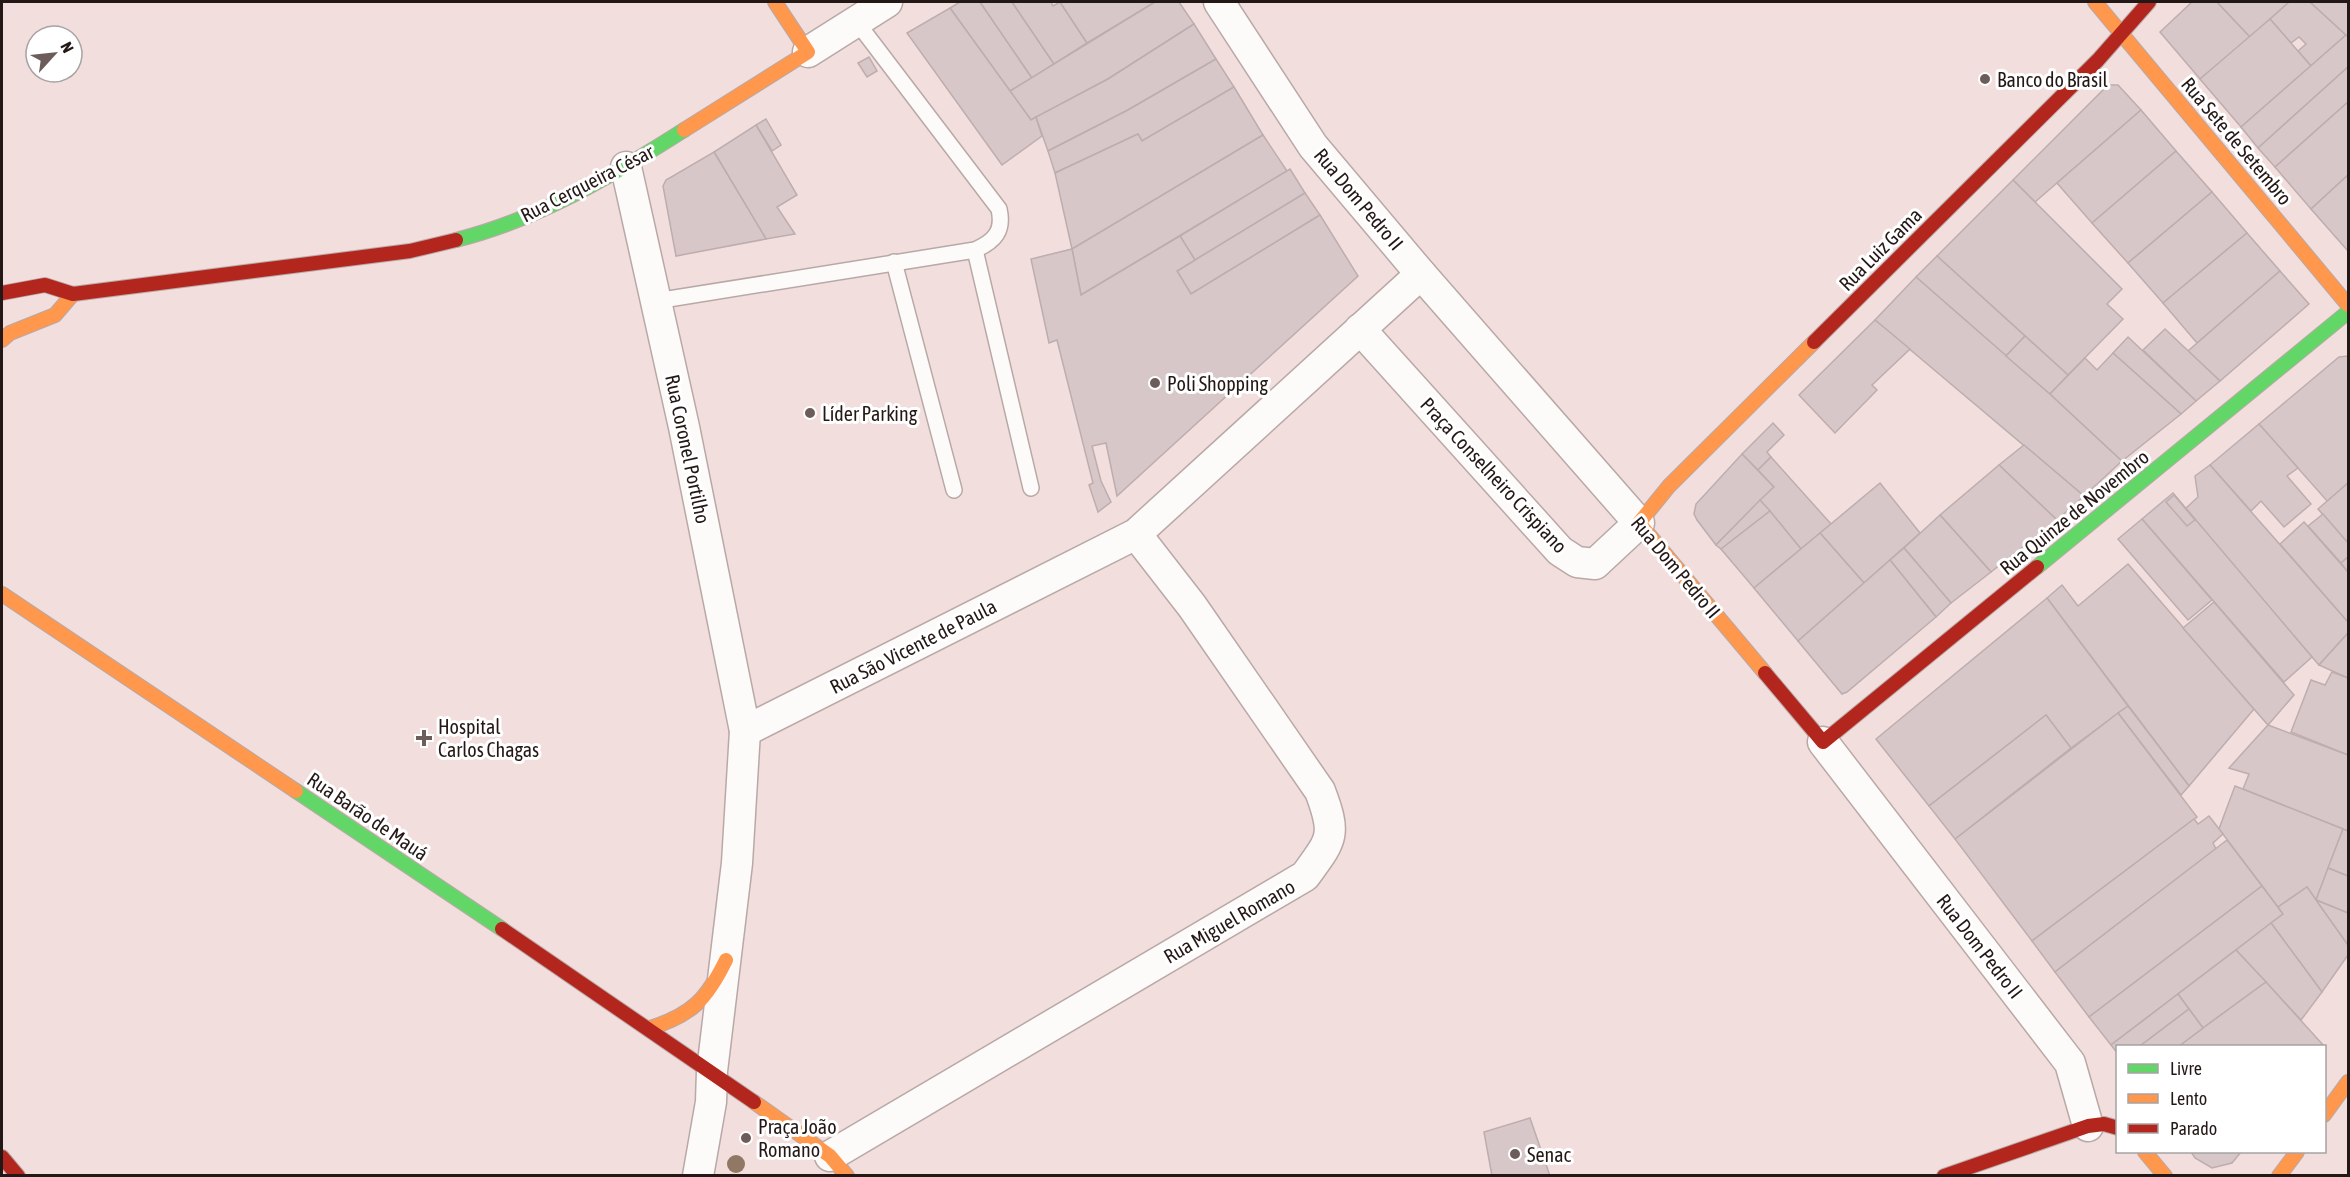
<svg xmlns="http://www.w3.org/2000/svg" width="2350" height="1177" font-family="'Asap Condensed',sans-serif">
<style>
.building{fill:#d7c7c8;stroke:#bdadae;stroke-width:1.5}
.lines{fill:none;stroke-linecap:round;stroke-linejoin:round}
.lane-casing{stroke:#b8a9a7;stroke-width:18}
.street-casing{stroke:#b8a9a7;stroke-width:33}
.fast-casing{stroke:#b8a9a7;stroke-width:16}
.slow-casing{stroke:#b8a9a7;stroke-width:16}
.jam-casing{stroke:#b8a9a7;stroke-width:16}
.lane{stroke:#fdfafa;stroke-width:15}
.street{stroke:#fdfafa;stroke-width:30}
.fast{stroke:#63d668;stroke-width:14}
.slow{stroke:#ff974d;stroke-width:14}
.jam{stroke:#b3261e;stroke-width:14}
.tree{fill:#907864}
.poi-dot{fill:#6c5d5b;stroke:#fff;stroke-width:2}
.labels{text-anchor:middle;dominant-baseline:central;stroke-width:6;stroke-linejoin:round;paint-order:stroke}
.poi-label{font-size:20px;fill:#241816;stroke:#fff;text-anchor:start}
.street-label{font-size:20px;fill:#241816;stroke:#fff}
</style>
<rect width="100%" height="100%" fill="#f2dedc"/>
<!-- building -->
<g class="building">
<path d="M 960,2 L 980,2 L 1032,78 L 1010,91 L 950,8 Z"/>
<path d="M 980,2 L 1012,2 L 1054,64 L 1032,78 Z"/>
<path d="M 1012,2 L 1051,2 L 1053,6 L 1060,2 L 1087,43 L 1054,64 Z"/>
<path d="M 1060,2 L 1155,2 L 1087,43 Z"/>
<path d="M 1155,2 L 1179,2 L 1194,24 L 1108,79 L 1031,120 L 1010,91 Z"/>
<path d="M 2192,2 L 2217,2 L 2250,37 L 2200,79 L 2160,32 Z"/>
<path d="M 2217,2 L 2289,2 L 2250,37 Z"/>
<path d="M 2289,2 L 2310,2 L 2346,35 L 2311,66 L 2298,51 L 2306,44 L 2299,37 L 2291,43 L 2270,19 Z"/>
<path d="M 2310,2 L 2348,2 L 2348,37 L 2346,35 Z"/>
<path d="M 950,8 L 1031,120 L 1036,117 L 1042,136 L 1002,165 L 907,33 Z"/>
<path d="M 2270,19 L 2311,66 L 2241,127 L 2200,79 Z"/>
<path d="M 1194,24 L 1216,59 L 1128,110 L 1048,151 L 1036,117 L 1108,79 Z"/>
<path d="M 2346,35 L 2348,37 L 2348,67 L 2258,148 L 2241,127 Z"/>
<path d="M 869,57 L 877,71 L 867,77 L 858,63 Z"/>
<path d="M 1216,59 L 1234,87 L 1142,141 L 1138,134 L 1055,173 L 1048,151 L 1128,110 Z"/>
<path d="M 2348,67 L 2348,102 L 2275,167 L 2258,148 Z"/>
<path d="M 2108,85 L 2118,85 L 2141,110 L 2035,202 L 2013,180 Z"/>
<path d="M 1234,87 L 1263,135 L 1072,249 L 1055,173 L 1138,134 L 1142,141 Z"/>
<path d="M 2348,102 L 2348,175 L 2311,209 L 2275,167 Z"/>
<path d="M 2141,110 L 2176,151 L 2092,223 L 2057,183 Z"/>
<path d="M 766,119 L 781,145 L 772,151 L 756,125 Z"/>
<path d="M 756,125 L 797,195 L 777,207 L 795,234 L 766,239 L 714,152 Z"/>
<path d="M 1263,135 L 1287,171 L 1081,295 L 1072,249 Z"/>
<path d="M 2176,151 L 2212,192 L 2128,263 L 2092,223 Z"/>
<path d="M 714,152 L 766,239 L 676,256 L 663,186 L 666,180 Z"/>
<path d="M 1290,169 L 1305,193 L 1195,260 L 1180,236 Z"/>
<path d="M 2348,175 L 2348,251 L 2311,209 Z"/>
<path d="M 2013,180 L 2122,289 L 2107,304 L 2123,319 L 2068,375 L 1937,256 Z"/>
<path d="M 2212,192 L 2247,233 L 2163,303 L 2128,263 Z"/>
<path d="M 1305,193 L 1320,215 L 1191,294 L 1177,271 Z"/>
<path d="M 1320,215 L 1358,276 L 1117,496 L 1106,443 L 1092,446 L 1101,481 L 1111,502 L 1098,512 L 1089,485 L 1093,483 L 1057,340 L 1049,343 L 1031,259 L 1072,249 L 1081,295 L 1180,236 L 1195,260 L 1177,271 L 1191,294 Z"/>
<path d="M 2247,233 L 2280,271 L 2197,343 L 2163,303 Z"/>
<path d="M 1937,256 L 2025,336 L 2006,356 L 1916,277 Z"/>
<path d="M 2280,271 L 2309,304 L 2220,381 L 2188,351 Z"/>
<path d="M 1916,277 L 2050,394 L 2122,461 L 2084,496 L 1875,320 Z"/>
<path d="M 1875,320 L 1910,349 L 1872,385 L 1877,390 L 1835,433 L 1799,395 Z"/>
<path d="M 2165,329 L 2220,381 L 2196,401 L 2143,350 Z"/>
<path d="M 2025,336 L 2068,375 L 2050,394 L 2006,356 Z"/>
<path d="M 2128,337 L 2196,401 L 2181,414 L 2113,353 Z"/>
<path d="M 2113,353 L 2181,414 L 2122,461 L 2050,394 L 2085,358 L 2097,370 Z"/>
<path d="M 2348,356 L 2348,483 L 2328,502 L 2259,424 L 2339,357 Z"/>
<path d="M 1773,423 L 1784,435 L 1767,452 L 1771,457 L 1758,470 L 1742,454 Z"/>
<path d="M 2259,424 L 2298,468 L 2287,476 L 2311,504 L 2284,527 L 2261,501 L 2251,511 L 2210,465 Z"/>
<path d="M 2024,445 L 2084,496 L 2057,520 L 1999,465 Z"/>
<path d="M 1742,454 L 1774,487 L 1716,545 L 1697,520 L 1694,514 L 1696,504 Z"/>
<path d="M 1771,457 L 1831,524 L 1801,549 L 1760,500 L 1774,487 L 1758,470 Z"/>
<path d="M 1999,465 L 2057,520 L 1991,572 L 1940,515 Z"/>
<path d="M 2210,465 L 2348,622 L 2348,633 L 2319,665 L 2185,509 L 2198,497 L 2195,476 Z"/>
<path d="M 1880,483 L 1920,533 L 1864,583 L 1820,533 Z"/>
<path d="M 2348,483 L 2348,543 L 2318,509 Z"/>
<path d="M 2173,493 L 2312,657 L 2284,682 L 2142,519 Z"/>
<path d="M 2174,495 L 2195,520 L 2187,526 L 2166,502 Z"/>
<path d="M 1760,500 L 1770,511 L 1721,549 L 1716,545 Z"/>
<path d="M 1770,511 L 1801,549 L 1754,588 L 1721,549 Z"/>
<path d="M 2323,514 L 2348,543 L 2348,557 L 2341,563 L 2308,526 Z"/>
<path d="M 1940,515 L 1991,572 L 1951,603 L 1904,548 Z"/>
<path d="M 2142,519 L 2212,600 L 2188,620 L 2118,539 Z"/>
<path d="M 2304,522 L 2348,572 L 2348,622 L 2280,544 Z"/>
<path d="M 1820,533 L 1864,583 L 1798,641 L 1754,588 Z"/>
<path d="M 1904,548 L 1951,603 L 1936,617 L 1890,560 Z"/>
<path d="M 2348,557 L 2348,572 L 2341,563 Z"/>
<path d="M 1890,560 L 1936,617 L 1847,692 L 1842,694 L 1798,641 Z"/>
<path d="M 2128,564 L 2254,709 L 2189,786 L 2047,598 L 2062,585 L 2078,606 Z"/>
<path d="M 2047,598 L 2128,706 L 2071,748 L 2046,715 L 1929,806 L 1876,739 Z"/>
<path d="M 2214,602 L 2294,695 L 2268,725 L 2183,628 Z"/>
<path d="M 2348,633 L 2348,678 L 2319,665 Z"/>
<path d="M 2332,672 L 2348,678 L 2348,755 L 2291,732 L 2311,680 L 2325,685 Z"/>
<path d="M 2128,706 L 2189,786 L 2181,795 L 2118,713 Z"/>
<path d="M 2118,713 L 2197,817 L 2032,941 L 1955,839 Z"/>
<path d="M 2046,715 L 2071,748 L 1955,839 L 1929,806 Z"/>
<path d="M 2268,725 L 2348,755 L 2348,831 L 2243,789 L 2249,774 L 2229,768 Z"/>
<path d="M 2235,786 L 2343,829 L 2316,900 L 2307,887 L 2278,907 L 2219,829 Z"/>
<path d="M 2209,816 L 2223,834 L 2213,843 L 2216,849 L 2055,972 L 2032,941 L 2194,819 L 2198,824 Z"/>
<path d="M 2343,829 L 2348,831 L 2348,876 L 2328,868 Z"/>
<path d="M 2227,840 L 2262,886 L 2089,1017 L 2055,972 Z"/>
<path d="M 2328,868 L 2348,876 L 2348,913 L 2316,900 Z"/>
<path d="M 2262,886 L 2283,914 L 2111,1045 L 2089,1017 Z"/>
<path d="M 2307,887 L 2348,945 L 2348,955 L 2322,992 L 2271,923 L 2283,914 L 2278,907 Z"/>
<path d="M 2316,900 L 2348,913 L 2348,945 Z"/>
<path d="M 2271,923 L 2322,992 L 2301,1020 L 2236,950 Z"/>
<path d="M 2236,950 L 2266,982 L 2203,1028 L 2178,994 Z"/>
<path d="M 2266,982 L 2324,1046 L 2179,1046 L 2203,1028 Z"/>
<path d="M 2178,994 L 2189,1009 L 2140,1046 L 2118,1046 L 2118,1054 L 2111,1045 Z"/>
<path d="M 2189,1009 L 2203,1028 L 2179,1046 L 2140,1046 Z"/>
<path d="M 1530,1118 L 1550,1176 L 1492,1176 L 1484,1132 Z"/>
<path d="M 2191,1152 L 2241,1152 L 2232,1163 L 2212,1168 L 2195,1158 Z"/>
</g>
<g class="lines">
<!-- lane casing -->
<g class="lane-casing">
<g id="lane">
<path d="M 975,250 L 1031,488"/>
<path d="M 894,262 L 954,490"/>
<path d="M 656,301 L 975,250 C 995,241 1004,231 999,209 L 856,21"/>
</g>
</g>
<!-- street casing -->
<g class="street-casing">
<g id="street">
<path d="M 1219,2 L 1313,146 L 1421,274 L 1639,523 L 1595,564 L 1577,562 L 1560,551 L 1360,329"/>
<path d="M 808,52 L 887,2"/>
<path d="M 626,167 L 684,427 L 745,731 L 737,863 L 712,1071 L 711,1102 L 698,1176"/>
<path d="M 745,731 L 1136,534 L 1421,274"/>
<path d="M 1823,742 L 2070,1063 L 2088,1126"/>
<path d="M 830,1156 L 1305,876 C 1332,839 1337,836 1320,791 L 1192,606 L 1136,534"/>
</g>
</g>
<!-- fast casing -->
<g class="fast-casing">
<g id="fast">
<path d="M 456,240 C 539,219 612,176 684,130"/>
<path d="M 2037,567 L 2348,312"/>
<path d="M 296,791 L 502,929"/>
</g>
</g>
<!-- slow casing -->
<g class="slow-casing">
<g id="slow">
<path d="M 2095,2 L 2348,305"/>
<path d="M 684,130 L 808,52 L 775,2"/>
<path d="M 2,340 L 10,333 L 55,315 L 73,294"/>
<path d="M 2,594 L 296,791"/>
<path d="M 1765,673 L 1639,523 L 1669,486 L 1814,342"/>
<path d="M 650,1028 C 692,1015 707,999 726,960"/>
<path d="M 754,1102 L 830,1156 L 847,1176"/>
<path d="M 2324,1115 L 2348,1082"/>
<path d="M 2145,1152 L 2165,1176"/>
<path d="M 2279,1176 L 2297,1152"/>
</g>
</g>
<!-- jam casing -->
<g class="jam-casing">
<g id="jam">
<path d="M 2,293 L 45,285 L 73,294 L 410,251 L 456,240"/>
<path d="M 1814,342 L 2098,60 L 2149,2"/>
<path d="M 1765,673 L 1823,742 L 2037,567"/>
<path d="M 502,929 L 754,1102"/>
<path d="M 2,1157 L 18,1176"/>
<path d="M 1944,1176 L 2088,1126 L 2104,1124 L 2118,1128"/>
</g>
</g>
<!-- lane -->
<use href="#lane" class="lane"/>
<!-- street -->
<use href="#street" class="street"/>
<!-- fast -->
<use href="#fast" class="fast"/>
<!-- slow -->
<use href="#slow" class="slow"/>
<!-- jam -->
<use href="#jam" class="jam"/>
</g>
<!-- trees -->
<circle class="tree" cx="736" cy="1164" r="9"/>
<!-- markers -->
<g class="poi-dot">
<circle cx="1985" cy="79" r="6"/>
<circle cx="1155" cy="383" r="6"/>
<circle cx="810" cy="413" r="6"/>
<path d="M421 729h6v6h6v6h-6v6h-6v-6h-6v-6h6z"/>
<circle cx="746" cy="1138" r="6"/>
<circle cx="1515" cy="1154" r="6"/>
</g>
<g class="labels">
<!-- poi labels -->
<g class="poi-label">
<text x="1997" y="79">Banco do Brasil</text>
<text x="1167" y="383">Poli Shopping</text>
<text x="822" y="413">Líder Parking</text>
<text x="438" y="726">Hospital<tspan x="438" dy="23">Carlos Chagas</tspan></text>
<text x="758" y="1126">Praça João<tspan x="758" dy="23">Romano</tspan></text>
<text x="1527" y="1154">Senac</text>
</g>
<!-- street labels -->
<g class="street-label">
<text transform="translate(2237 141) rotate(50)">Rua Sete de Setembro</text>
<text transform="translate(587 183) rotate(-27)">Rua Cerqueira César</text>
<text transform="translate(1359 199) rotate(50)">Rua Dom Pedro II</text>
<text transform="translate(1880 249) rotate(-45)">Rua Luiz Gama</text>
<text transform="translate(688 449) rotate(78)">Rua Coronel Portilho</text>
<text transform="translate(1494 475) rotate(47)">Praça Conselheiro Crispiano</text>
<text transform="translate(2074 512) rotate(-39)">Rua Quinze de Novembro</text>
<text transform="translate(1676 567) rotate(50)">Rua Dom Pedro II</text>
<text transform="translate(913 646) rotate(-27)">Rua São Vicente de Paula</text>
<text transform="translate(368 816) rotate(34)">Rua Barão de Mauá</text>
<text transform="translate(1229 921) rotate(-30)">Rua Miguel Romano</text>
<text transform="translate(1980 946) rotate(52)">Rua Dom Pedro II</text>
</g>
</g>
<!-- border -->
<rect width="2350" height="1177" fill="none" stroke="#241816" stroke-width="6"/>
<!-- legend -->
<rect x="2116" y="1045" width="210" height="108" fill="#ffffff" stroke="#a7a3a2" stroke-width="1.5"/>
<rect x="2128" y="1064" width="30" height="9" fill="#63d668" stroke="#a7a3a2" stroke-width="1.5"/>
<text x="2170" y="1075" font-size="18" fill="#241816">Livre</text>
<rect x="2128" y="1094" width="30" height="9" fill="#ff974d" stroke="#a7a3a2" stroke-width="1.5"/>
<text x="2170" y="1105" font-size="18" fill="#241816">Lento</text>
<rect x="2128" y="1124" width="30" height="9" fill="#b3261e" stroke="#a7a3a2" stroke-width="1.5"/>
<text x="2170" y="1135" font-size="18" fill="#241816">Parado</text>
<!-- north arrow -->
<g transform="translate(54 54) rotate(63)"><circle r="28" fill="#ffffff" stroke="#a7a3a2" stroke-width="1.5"/>
<path d="M0-4.5L10 22L0 15L-10 22Z" fill="#6c5d5b"/>
<text y="-9" font-size="16" font-weight="bold" text-anchor="middle" fill="#241816">N</text>
</g>
</svg>
